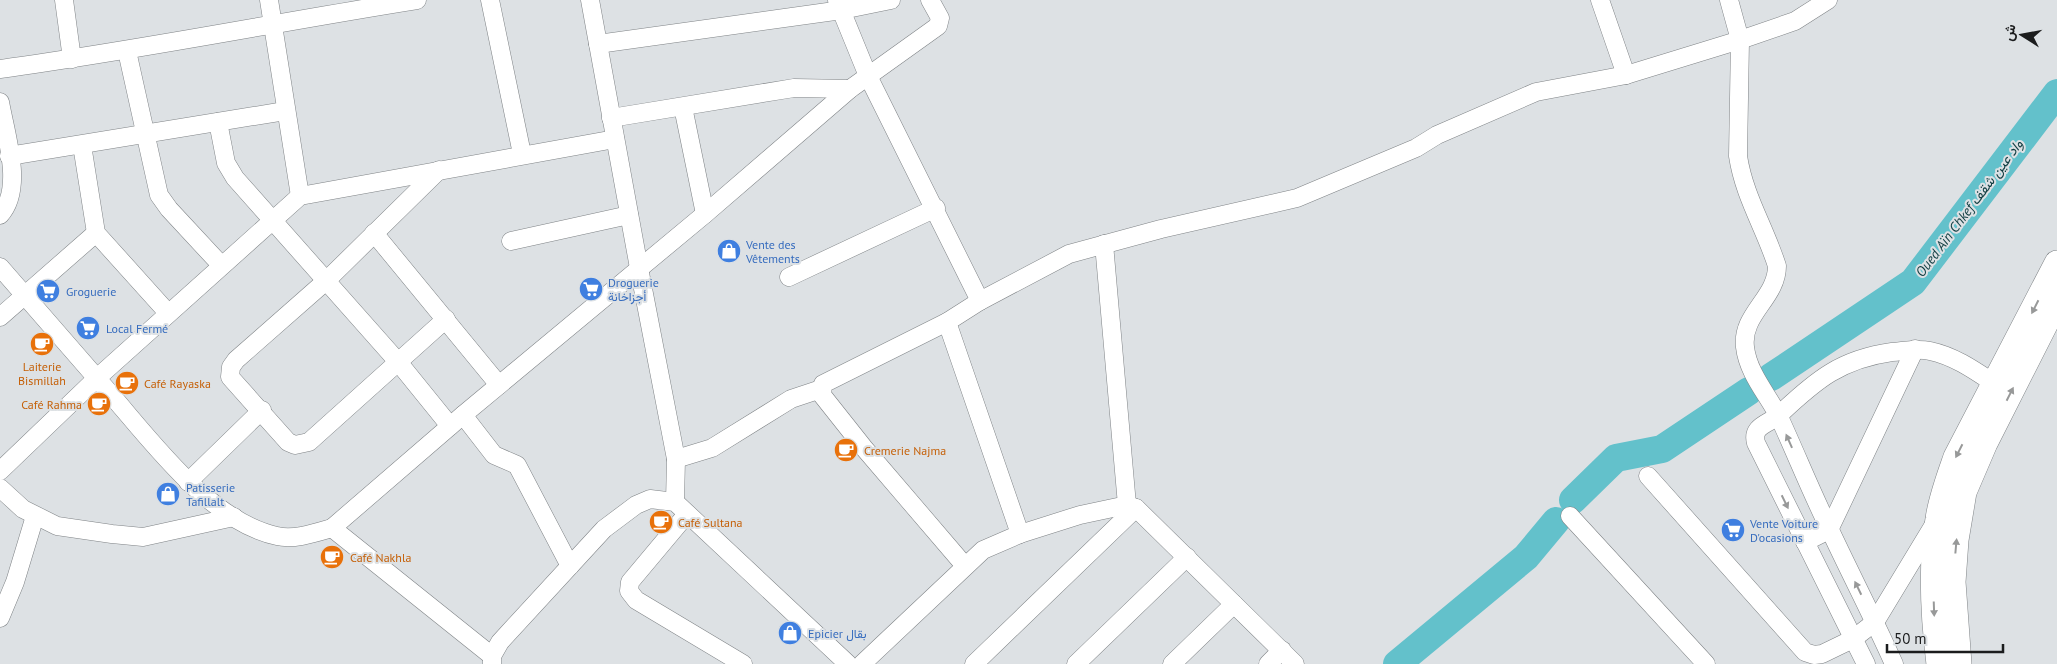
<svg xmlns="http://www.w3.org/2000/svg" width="2057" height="664" font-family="'PT Sans',Vazirmatn,sans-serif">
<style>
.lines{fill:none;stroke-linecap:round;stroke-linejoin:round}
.river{stroke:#63c1cb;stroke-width:28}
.minor-casing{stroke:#7f8386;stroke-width:19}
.secondary-casing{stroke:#7f8386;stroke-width:26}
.minor{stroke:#fff;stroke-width:18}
.secondary{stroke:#fff;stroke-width:25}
.oneway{fill:#989999}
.labels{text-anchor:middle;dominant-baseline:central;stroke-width:4;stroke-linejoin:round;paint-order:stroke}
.shop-label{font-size:12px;fill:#366cbe;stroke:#dde1e4;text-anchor:start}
.food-label{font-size:12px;fill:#c56008;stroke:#dde1e4;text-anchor:start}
.water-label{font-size:14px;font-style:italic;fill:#103d41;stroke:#dde1e4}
</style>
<rect width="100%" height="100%" fill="#dde1e4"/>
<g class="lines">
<!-- river -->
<g class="river">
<path d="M 1771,377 L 1913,282 L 2057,93"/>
<path d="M 1573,500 L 1616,458 L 1662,449 L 1749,391"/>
<path d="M 1397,664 L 1526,557 L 1556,521"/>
</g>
<!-- minor casing -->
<g class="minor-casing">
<g id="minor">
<path d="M 64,0 L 72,59"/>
<path d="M 269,0 L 300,196"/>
<path d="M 490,0 L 522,154"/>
<path d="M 590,0 L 639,268 L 676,459 L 675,502"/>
<path d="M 837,0 L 868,76 L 980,301 L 1069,254 L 1161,229 L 1297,198 L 1416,148 L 1437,135 L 1536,92 L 1626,75 L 1740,40 L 1795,21 L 1828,0"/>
<path d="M 1600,0 L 1626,75"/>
<path d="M 1729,0 L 1740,40 L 1738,156 C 1744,196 1765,228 1777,266 C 1777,298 1741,314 1745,347 C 1748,374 1769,396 1780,419 C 1797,456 1812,494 1830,530 C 1851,575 1874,619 1894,664"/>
<path d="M 598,44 L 842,10 L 891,0"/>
<path d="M 127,51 L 159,195 L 169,209 L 221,265"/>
<path d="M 0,69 C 140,50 278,22 417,0"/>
<path d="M 0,102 C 6,136 24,189 0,215"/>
<path d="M 683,107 L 705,214"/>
<path d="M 611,118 L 794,88 L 850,89"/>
<path d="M 218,122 L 226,163 L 235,178 L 399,363 L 450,426"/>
<path d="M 82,145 L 96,233 L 168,313"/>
<path d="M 9,156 L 285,111"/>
<path d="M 439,170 L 327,280 L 236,360 L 231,367 L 230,377 L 288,442 L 295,445 L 309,442 L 446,319"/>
<path d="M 374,233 L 499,385"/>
<path d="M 511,241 L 629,215"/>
<path d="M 1104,244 L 1127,505"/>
<path d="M 0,267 C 36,308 71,349 107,390 C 150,439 210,522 277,536 C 294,540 315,533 332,528 L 492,656"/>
<path d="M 789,277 L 936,208"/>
<path d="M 0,317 L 96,233"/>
<path d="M 947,322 L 1020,534"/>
<path d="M 463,415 L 494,455 L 517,465 L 570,566"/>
<path d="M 676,459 L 712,448 L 791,399 L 821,389"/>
<path d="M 0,471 L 97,378 L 300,196 L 615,139"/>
<path d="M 1648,476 L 1805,652 L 1814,655 L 1822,654 L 1853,639 L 1875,622 L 1935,523"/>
<path d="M 188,482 L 262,410"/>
<path d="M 0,488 L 23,509 L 57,526 L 112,534 L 143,537 L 234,517"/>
<path d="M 687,514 L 630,582 L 629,591 L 636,600 L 743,664"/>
<path d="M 1570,516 L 1706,664"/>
<path d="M 332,528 L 463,415 L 705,214 L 850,89 L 938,26 L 940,18 L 930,0"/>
<path d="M 1805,542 L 1829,530 L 1915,349"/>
<path d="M 965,566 L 864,448 L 822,395 L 823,384 L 947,322 L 980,301"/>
<path d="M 0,618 L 15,582 L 35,516"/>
<path d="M 492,664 L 492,656 L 500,642 L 604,529 L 636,505 L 650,499 L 675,502 L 848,664"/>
<path d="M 862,664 L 983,550 L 1020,534 L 1080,515 L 1127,505 L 1136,508 L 1295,664"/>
<path d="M 974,664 L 1136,508"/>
<path d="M 1076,664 L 1187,557"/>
<path d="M 1172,664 L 1234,604"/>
<path d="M 1268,664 L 1282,650"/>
<path d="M 1866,664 L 1756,443 C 1751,425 1770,424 1780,414 C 1816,380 1841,359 1892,352 C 1905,351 1917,348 1930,351 C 1954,356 1974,370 1995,384"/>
</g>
</g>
<!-- secondary casing -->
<g class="secondary-casing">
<g id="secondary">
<path d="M 1939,664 C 1933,616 1930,567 1938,519 C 1941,498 1949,477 1956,457 L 2057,263"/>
<path d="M 1959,664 L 1953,582 L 1956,540 L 1964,492 L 1985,443 L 2057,301"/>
</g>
</g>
<!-- minor -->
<use href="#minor" class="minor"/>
<!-- secondary -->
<use href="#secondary" class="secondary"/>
</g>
<!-- one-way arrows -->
<defs><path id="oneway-solid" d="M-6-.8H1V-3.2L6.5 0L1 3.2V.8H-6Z" transform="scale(1.25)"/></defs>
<g class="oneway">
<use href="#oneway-solid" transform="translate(2035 307) rotate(117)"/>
<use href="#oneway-solid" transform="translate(2010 394) rotate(-63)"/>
<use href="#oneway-solid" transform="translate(1789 441) rotate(-114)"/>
<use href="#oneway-solid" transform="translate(1959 451) rotate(117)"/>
<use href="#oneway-solid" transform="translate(1785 502) rotate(64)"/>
<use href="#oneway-solid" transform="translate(1956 546) rotate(-85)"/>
<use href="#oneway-solid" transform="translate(1858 588) rotate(-116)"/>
<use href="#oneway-solid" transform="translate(1934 609) rotate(88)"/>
</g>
<!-- icons -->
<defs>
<g id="shop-disc" transform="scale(1.25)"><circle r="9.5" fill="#3f7fe0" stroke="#dde1e4"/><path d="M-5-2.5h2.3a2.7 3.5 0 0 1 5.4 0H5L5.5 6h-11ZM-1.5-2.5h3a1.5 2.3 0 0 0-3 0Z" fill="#fff"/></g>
<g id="supermarket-disc" transform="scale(1.25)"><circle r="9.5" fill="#3f7fe0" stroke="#dde1e4"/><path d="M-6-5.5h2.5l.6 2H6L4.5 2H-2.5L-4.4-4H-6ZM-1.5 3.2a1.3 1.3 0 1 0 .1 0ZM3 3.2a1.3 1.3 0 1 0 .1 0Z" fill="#fff"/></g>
<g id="cafe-disc" transform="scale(1.25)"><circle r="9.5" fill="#e8710a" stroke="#dde1e4"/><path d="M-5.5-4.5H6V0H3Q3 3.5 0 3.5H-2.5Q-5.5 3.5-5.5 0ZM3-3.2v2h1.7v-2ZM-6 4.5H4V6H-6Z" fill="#fff"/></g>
</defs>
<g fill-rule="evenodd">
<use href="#shop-disc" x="729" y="251"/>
<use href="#supermarket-disc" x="591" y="289"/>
<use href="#supermarket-disc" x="48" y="291"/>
<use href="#supermarket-disc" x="88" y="328"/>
<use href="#cafe-disc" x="42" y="344"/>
<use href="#cafe-disc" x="127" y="383"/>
<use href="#cafe-disc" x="99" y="404"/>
<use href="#cafe-disc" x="846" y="450"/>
<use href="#shop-disc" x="168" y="494"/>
<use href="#cafe-disc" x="661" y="522"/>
<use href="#supermarket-disc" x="1733" y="530"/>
<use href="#cafe-disc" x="332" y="557"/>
<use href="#shop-disc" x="790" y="633"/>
</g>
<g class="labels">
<!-- shop labels -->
<g class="shop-label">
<text x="746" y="244">Vente des<tspan x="746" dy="14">Vêtements</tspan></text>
<text x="608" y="282">Droguerie<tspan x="608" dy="14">أجزاخانة</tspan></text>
<text x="66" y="291">Groguerie</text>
<text x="106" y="328">Local Fermé</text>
<text x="186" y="487">Patisserie<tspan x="186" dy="14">Tafillalt</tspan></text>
<text x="1750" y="523">Vente Voiture<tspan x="1750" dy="14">D'ocasions</tspan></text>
<text x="808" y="633">Epicier بقال</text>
</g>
<!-- food labels -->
<g class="food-label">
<text x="42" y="366" text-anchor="middle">Laiterie<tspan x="42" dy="14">Bismillah</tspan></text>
<text x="144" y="383">Café Rayaska</text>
<text x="82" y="404" text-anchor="end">Café Rahma</text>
<text x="864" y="450">Cremerie Najma</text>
<text x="678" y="522">Café Sultana</text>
<text x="350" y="557">Café Nakhla</text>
</g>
<!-- water labels -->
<g class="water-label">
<text transform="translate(1969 208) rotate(-53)">Oued Aïn Chkef واد عين شقف</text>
</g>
</g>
<!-- north arrow -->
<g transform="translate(2022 35) rotate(281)" stroke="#dde1e4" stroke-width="4" paint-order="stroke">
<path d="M0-4L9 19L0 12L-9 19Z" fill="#1b1c1d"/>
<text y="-8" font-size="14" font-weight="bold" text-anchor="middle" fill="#1b1c1d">ش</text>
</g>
<!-- scale -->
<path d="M1887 644v8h116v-8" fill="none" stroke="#1b1c1d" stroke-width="2.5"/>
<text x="1894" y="644" font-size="15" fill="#1b1c1d" stroke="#dde1e4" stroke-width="4" paint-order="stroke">50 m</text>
</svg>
